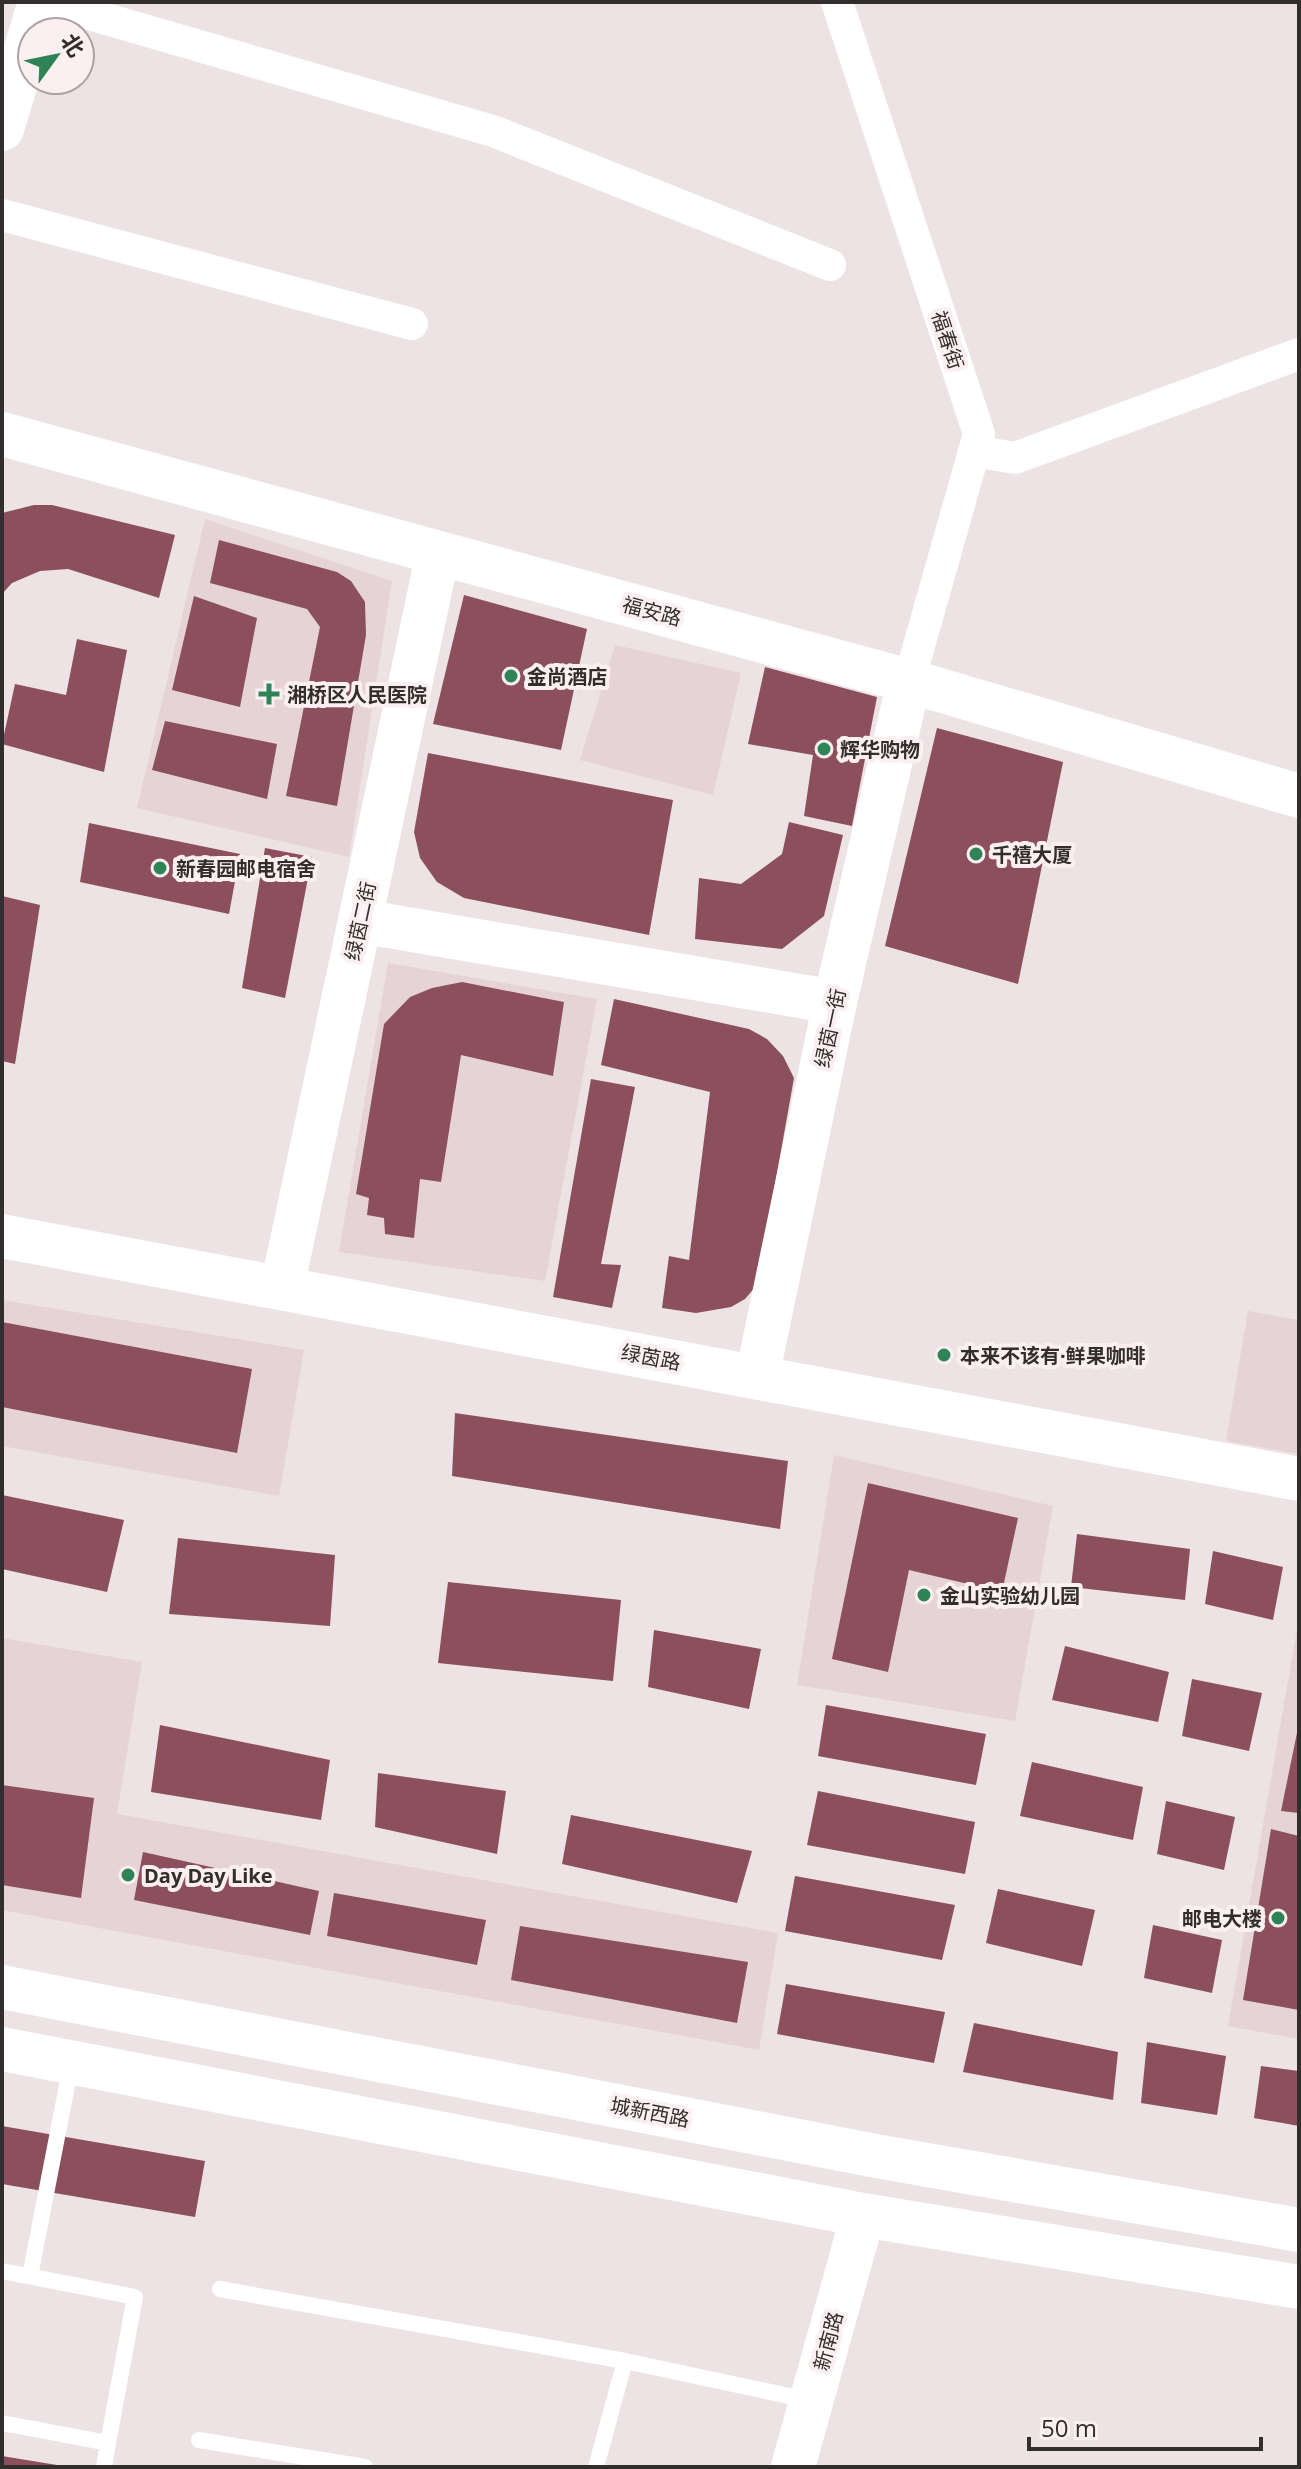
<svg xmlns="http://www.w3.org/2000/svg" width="1301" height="2469" font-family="'Open Sans','Noto Sans SC',sans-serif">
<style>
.built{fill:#e6d3d6}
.building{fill:#8b505c}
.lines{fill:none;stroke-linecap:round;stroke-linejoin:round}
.lane{stroke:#fff;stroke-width:16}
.street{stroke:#fff;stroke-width:32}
.secondary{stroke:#fff;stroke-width:44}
.poi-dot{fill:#2e8457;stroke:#fbeff1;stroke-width:3}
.labels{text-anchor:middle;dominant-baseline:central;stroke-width:8;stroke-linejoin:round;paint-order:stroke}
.street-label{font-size:20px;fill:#322e2e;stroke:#fbeff1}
.poi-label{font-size:20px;font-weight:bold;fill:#322e2e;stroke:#fbeff1;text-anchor:start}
</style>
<rect width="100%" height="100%" fill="#ede2e4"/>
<!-- built -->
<g class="built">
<path d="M 205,519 L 392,581 L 349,857 L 137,808 Z"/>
<path d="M 615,645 L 741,673 L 713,795 L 580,760 Z"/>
<path d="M 388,963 L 597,999 L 545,1281 L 339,1252 Z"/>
<path d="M 2,1300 L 304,1350 L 279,1496 L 2,1446 Z"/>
<path d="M 1248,1311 L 1299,1320 L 1299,1454 L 1226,1441 Z"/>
<path d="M 834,1455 L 1053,1506 L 1015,1721 L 797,1685 Z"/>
<path d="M 1299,1618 L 1299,2039 L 1228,2026 Z"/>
<path d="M 2,1638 L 142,1662 L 117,1814 L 778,1933 L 759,2050 L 2,1910 Z"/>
</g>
<!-- building -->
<g class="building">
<path d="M 34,505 L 52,505 L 175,535 L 159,598 L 68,569 L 40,571 L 12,583 L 2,594 L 2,513 Z"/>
<path d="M 219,540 L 337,572 L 351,581 L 365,602 L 366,635 L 337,806 L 286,796 L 320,627 L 307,609 L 210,583 Z"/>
<path d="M 464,595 L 587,629 L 561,750 L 433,724 Z"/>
<path d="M 194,596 L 257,618 L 240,707 L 172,690 Z"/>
<path d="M 77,639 L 127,650 L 104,772 L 2,744 L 15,684 L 66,695 Z"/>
<path d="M 765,667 L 877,697 L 852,826 L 804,816 L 813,755 L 748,744 Z"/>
<path d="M 165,721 L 277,744 L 267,799 L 152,770 Z"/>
<path d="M 937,728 L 1063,762 L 1018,984 L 885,946 Z"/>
<path d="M 428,753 L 673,800 L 649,935 L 464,898 L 437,882 L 420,858 L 414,832 Z"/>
<path d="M 789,822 L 843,835 L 824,916 L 782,949 L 695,939 L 699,878 L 741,884 L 782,854 Z"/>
<path d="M 89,823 L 240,854 L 229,914 L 80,882 Z"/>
<path d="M 265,848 L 312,857 L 285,998 L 242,988 Z"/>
<path d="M 2,896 L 40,905 L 15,1064 L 2,1061 Z"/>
<path d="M 462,982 L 564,1002 L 553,1076 L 461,1055 L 441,1182 L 420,1179 L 414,1238 L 385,1234 L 384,1218 L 367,1215 L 369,1198 L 356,1194 L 384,1024 L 410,997 L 432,988 Z"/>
<path d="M 614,999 L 749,1029 L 767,1039 L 783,1056 L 794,1078 L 757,1285 L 745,1299 L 731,1307 L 696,1313 L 662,1308 L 669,1256 L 689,1260 L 710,1092 L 601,1065 Z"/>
<path d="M 591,1079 L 635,1087 L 601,1264 L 621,1265 L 612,1308 L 553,1297 Z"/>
<path d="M 2,1322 L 252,1369 L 237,1453 L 2,1407 Z"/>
<path d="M 455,1413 L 788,1461 L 780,1529 L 452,1476 Z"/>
<path d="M 868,1483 L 1018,1518 L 1002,1592 L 909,1570 L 888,1672 L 832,1659 Z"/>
<path d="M 2,1495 L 124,1520 L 107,1592 L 2,1569 Z"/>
<path d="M 1077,1534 L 1190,1549 L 1185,1600 L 1071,1587 Z"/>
<path d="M 178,1538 L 335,1555 L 330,1626 L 169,1614 Z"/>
<path d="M 1213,1551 L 1283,1567 L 1273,1620 L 1205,1604 Z"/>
<path d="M 448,1582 L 621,1600 L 613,1681 L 438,1663 Z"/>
<path d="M 654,1630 L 761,1649 L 749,1709 L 648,1687 Z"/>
<path d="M 1065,1646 L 1169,1672 L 1158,1722 L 1052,1700 Z"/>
<path d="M 1192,1679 L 1262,1693 L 1249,1751 L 1182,1736 Z"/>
<path d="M 826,1705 L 986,1734 L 976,1785 L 818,1756 Z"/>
<path d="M 160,1725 L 330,1760 L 321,1820 L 151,1792 Z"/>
<path d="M 1298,1728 L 1299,1728 L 1299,1813 L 1281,1811 Z"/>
<path d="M 1032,1762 L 1143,1787 L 1133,1840 L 1020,1816 Z"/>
<path d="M 378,1773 L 506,1791 L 497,1854 L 375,1827 Z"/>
<path d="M 2,1785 L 94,1798 L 81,1898 L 2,1885 Z"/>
<path d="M 818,1791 L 975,1822 L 965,1874 L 807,1845 Z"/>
<path d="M 1166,1801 L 1235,1817 L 1224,1870 L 1157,1854 Z"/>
<path d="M 571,1815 L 752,1851 L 737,1903 L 562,1864 Z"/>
<path d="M 1271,1829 L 1299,1836 L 1299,2010 L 1243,2000 Z"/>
<path d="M 143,1852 L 319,1891 L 310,1935 L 134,1900 Z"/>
<path d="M 795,1876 L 955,1905 L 942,1960 L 785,1931 Z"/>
<path d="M 998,1889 L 1095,1910 L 1082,1966 L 986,1943 Z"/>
<path d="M 334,1893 L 486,1920 L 477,1965 L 327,1936 Z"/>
<path d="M 1153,1925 L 1222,1940 L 1212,1993 L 1144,1978 Z"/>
<path d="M 520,1926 L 748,1962 L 737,2023 L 511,1980 Z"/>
<path d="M 786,1984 L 945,2012 L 934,2063 L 777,2034 Z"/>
<path d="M 974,2023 L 1118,2052 L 1113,2100 L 963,2072 Z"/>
<path d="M 1147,2042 L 1226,2056 L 1217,2115 L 1141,2103 Z"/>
<path d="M 1261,2066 L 1299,2071 L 1299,2126 L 1254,2118 Z"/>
<path d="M 2,2126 L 205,2161 L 195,2217 L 2,2184 Z"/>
<path d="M 2,2456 L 57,2465 L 57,2467 L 2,2467 Z"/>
</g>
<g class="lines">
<!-- lane -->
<g class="lane">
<path d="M 2,2271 L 135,2297 L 108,2443 L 2,2423"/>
<path d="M 30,2276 L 71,2065"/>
<path d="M 220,2289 L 625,2361 L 808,2400"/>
<path d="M 199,2440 L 365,2467"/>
<path d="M 104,2467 L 108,2443"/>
<path d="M 596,2467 L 625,2361"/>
</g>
<!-- street -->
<g class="street">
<path d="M 47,2 L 493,131 L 830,265"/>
<path d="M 837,2 L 979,434 L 909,681"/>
<path d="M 2,215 L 412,324"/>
<path d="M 974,451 L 1015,458 L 1299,354"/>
</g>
<!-- secondary -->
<g class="secondary">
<path d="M 2,129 L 40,2"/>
<path d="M 2,434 L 909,681 L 1299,796"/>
<path d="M 360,921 L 835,1002"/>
<path d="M 2,1236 L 1299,1479"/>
<path d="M 282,1288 L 438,553"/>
<path d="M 757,1377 L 835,1002 L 909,681"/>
<path d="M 2,1987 L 876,2156 L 1299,2230"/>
<path d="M 2,2049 L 863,2215 L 1299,2287"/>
<path d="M 793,2467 L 863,2215"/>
</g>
</g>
<!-- markers -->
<g class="poi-dot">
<circle cx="511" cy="676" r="8"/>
<path d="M265 682h8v8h8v8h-8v8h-8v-8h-8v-8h8z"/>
<circle cx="824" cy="749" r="8"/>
<circle cx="976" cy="854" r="8"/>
<circle cx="160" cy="868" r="8"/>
<circle cx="944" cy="1355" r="8"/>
<circle cx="924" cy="1595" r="8"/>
<circle cx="128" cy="1875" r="8"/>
<circle cx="1278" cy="1918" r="8"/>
</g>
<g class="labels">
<!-- street labels -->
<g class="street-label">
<text transform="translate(948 340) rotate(72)">福春街</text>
<text transform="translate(652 611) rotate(15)">福安路</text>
<text transform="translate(360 921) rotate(-78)">绿茵二街</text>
<text transform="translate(830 1028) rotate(-78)">绿茵一街</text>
<text transform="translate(651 1357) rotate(11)">绿茵路</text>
<text transform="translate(650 2112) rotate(11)">城新西路</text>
<text transform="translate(828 2341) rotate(-75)">新南路</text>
</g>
<!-- poi labels -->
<g class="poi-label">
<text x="527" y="676">金尚酒店</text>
<text x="287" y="694">湘桥区人民医院</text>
<text x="840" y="749">辉华购物</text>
<text x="992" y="854">千禧大厦</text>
<text x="176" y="868">新春园邮电宿舍</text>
<text x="960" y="1355">本来不该有·鲜果咖啡</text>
<text x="940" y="1595">金山实验幼儿园</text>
<text x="144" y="1875">Day Day Like</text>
<text x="1262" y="1918" text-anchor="end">邮电大楼</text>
</g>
</g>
<!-- border -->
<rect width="1301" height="2469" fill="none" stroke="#322e2e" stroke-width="8"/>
<!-- north arrow -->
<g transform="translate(56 56) rotate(57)"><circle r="38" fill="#fbeff1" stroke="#aba2a3" stroke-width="2"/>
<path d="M0-6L14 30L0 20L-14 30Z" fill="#2e8457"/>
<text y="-12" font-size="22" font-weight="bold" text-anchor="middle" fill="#322e2e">北</text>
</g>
<!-- scale -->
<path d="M1029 2437v12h232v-12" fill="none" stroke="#322e2e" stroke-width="4"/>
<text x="1041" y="2437" font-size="24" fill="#322e2e" stroke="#fbeff1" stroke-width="6" paint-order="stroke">50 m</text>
</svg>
